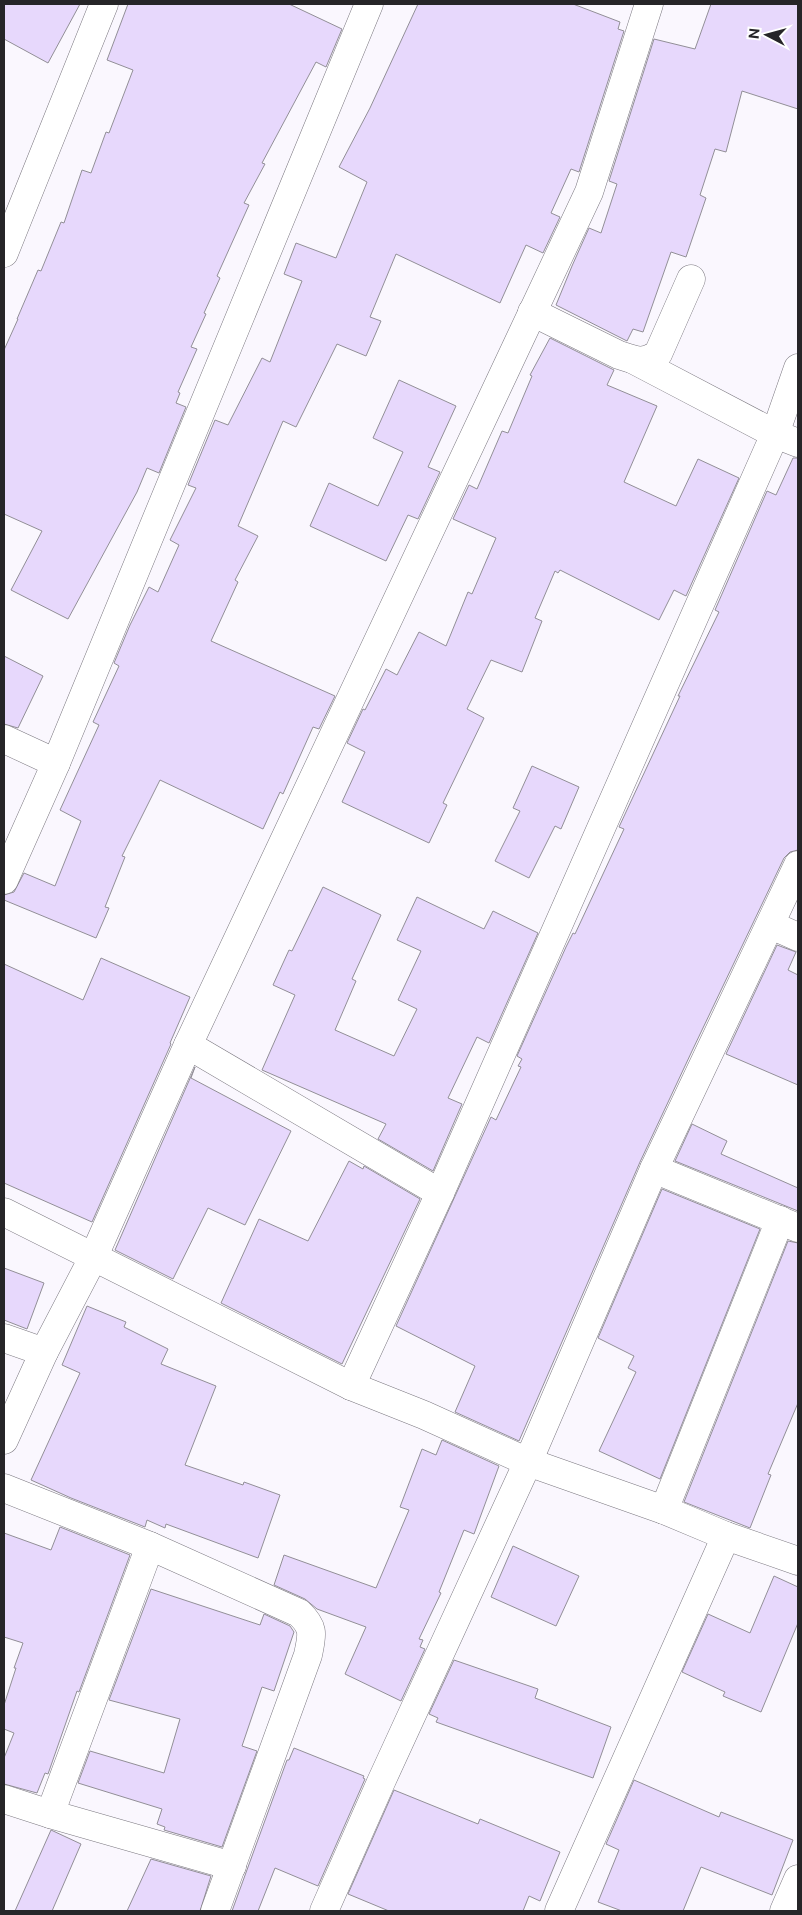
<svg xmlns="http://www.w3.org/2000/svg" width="802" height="1915" font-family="'Public Sans',sans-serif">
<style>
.building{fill:#e7d8fc;stroke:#928f97}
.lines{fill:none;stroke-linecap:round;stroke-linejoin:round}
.minor-casing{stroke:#7c7981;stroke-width:29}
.minor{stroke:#fff;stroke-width:28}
</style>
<rect width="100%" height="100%" fill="#faf7fe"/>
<!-- building -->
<g class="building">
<path d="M 4,4 L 80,4 L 48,63 L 4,39 Z"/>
<path d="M 128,4 L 289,4 L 342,29 L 326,67 L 316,62 L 262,163 L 265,164 L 244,203 L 249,205 L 217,276 L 220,278 L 204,313 L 206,314 L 191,347 L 197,349 L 178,392 L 180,393 L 176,403 L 186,407 L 159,473 L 147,468 L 137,492 L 68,619 L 11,590 L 42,531 L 4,514 L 4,350 L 18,319 L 17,319 L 38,270 L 41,271 L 61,222 L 64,223 L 82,170 L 91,173 L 106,132 L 109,133 L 133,70 L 107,60 Z"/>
<path d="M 418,4 L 573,4 L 620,22 L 618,29 L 624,31 L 579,172 L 571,169 L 551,213 L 560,217 L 543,253 L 526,245 L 500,303 L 396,254 L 370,317 L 381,321 L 366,356 L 337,344 L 296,427 L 283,421 L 238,526 L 258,536 L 235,580 L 238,582 L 211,641 L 335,696 L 319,729 L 313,727 L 283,794 L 280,792 L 263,829 L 160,780 L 122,856 L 125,857 L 105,907 L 109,908 L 96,938 L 4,900 L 4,895 L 14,892 L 24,873 L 55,886 L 81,821 L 60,810 L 99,725 L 93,722 L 119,666 L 114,663 L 130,625 L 149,587 L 158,592 L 179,545 L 170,540 L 196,488 L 188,485 L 215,420 L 228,425 L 262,358 L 270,362 L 302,281 L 284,274 L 296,243 L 336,258 L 367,182 L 339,167 L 370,108 Z"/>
<path d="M 711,4 L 798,4 L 798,109 L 742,91 L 726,152 L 715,149 L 700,195 L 706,198 L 686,257 L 671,252 L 643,332 L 633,329 L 627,341 L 556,305 L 572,266 L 589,228 L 601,233 L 617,184 L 609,181 L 654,39 L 695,49 Z"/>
<path d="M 550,338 L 614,370 L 607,385 L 657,406 L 624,482 L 676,506 L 698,459 L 739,478 L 686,596 L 674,590 L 659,620 L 560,570 L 558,573 L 555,571 L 535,618 L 542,621 L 522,672 L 491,660 L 467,709 L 484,718 L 443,803 L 447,805 L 429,843 L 342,802 L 365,752 L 347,743 L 363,709 L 365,710 L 386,669 L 397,675 L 419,632 L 446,646 L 468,592 L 472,594 L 496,538 L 453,519 L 469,485 L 477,489 L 502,431 L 508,433 L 532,376 L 530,375 Z"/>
<path d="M 399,380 L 456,406 L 428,467 L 440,472 L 418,519 L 408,515 L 386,561 L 310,526 L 329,483 L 378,506 L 403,452 L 373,438 Z"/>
<path d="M 793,458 L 798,458 L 798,850 L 790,852 L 784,858 L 692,1051 L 640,1162 L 519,1441 L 455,1412 L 475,1366 L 396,1326 L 491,1117 L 496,1120 L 521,1067 L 518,1066 L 522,1059 L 517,1056 L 566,947 L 573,933 L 575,934 L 624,829 L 619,827 L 680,696 L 678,696 L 719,612 L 715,610 L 767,491 L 776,495 Z"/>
<path d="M 4,656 L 43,676 L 18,728 L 4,724 Z"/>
<path d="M 532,766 L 579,787 L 561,829 L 555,826 L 529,878 L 495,861 L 520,811 L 513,808 Z"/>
<path d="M 323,887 L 381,915 L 352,979 L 356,981 L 335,1030 L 394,1056 L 417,1009 L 398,1000 L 421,951 L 397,940 L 417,897 L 484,929 L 493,911 L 538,933 L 489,1043 L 477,1037 L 448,1098 L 462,1104 L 433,1171 L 378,1139 L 386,1124 L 262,1070 L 295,995 L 273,985 L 289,950 L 292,951 Z"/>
<path d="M 777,945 L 796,952 L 788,970 L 798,975 L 798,1085 L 726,1054 Z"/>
<path d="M 101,958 L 190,997 L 170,1043 L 171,1044 L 92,1222 L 4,1183 L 4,964 L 83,1000 Z"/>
<path d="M 195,1067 L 191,1078 L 291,1131 L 245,1225 L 208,1208 L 173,1279 L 115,1250 Z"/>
<path d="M 692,1124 L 727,1141 L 721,1154 L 798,1188 L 798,1211 L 675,1161 Z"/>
<path d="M 349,1161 L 363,1169 L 364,1166 L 420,1199 L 342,1364 L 221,1303 L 259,1219 L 308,1241 Z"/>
<path d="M 662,1189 L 760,1229 L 660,1479 L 599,1451 L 636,1372 L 628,1368 L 634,1356 L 598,1338 Z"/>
<path d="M 788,1241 L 798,1243 L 798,1403 L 768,1474 L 771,1475 L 750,1528 L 684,1502 Z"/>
<path d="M 4,1268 L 44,1283 L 27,1329 L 4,1320 Z"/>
<path d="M 87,1306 L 126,1322 L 124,1327 L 168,1349 L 161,1364 L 216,1386 L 185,1465 L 243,1485 L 244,1482 L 280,1495 L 258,1558 L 166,1524 L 165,1528 L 147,1520 L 145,1527 L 71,1498 L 31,1480 L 80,1373 L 62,1365 Z"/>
<path d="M 442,1440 L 499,1466 L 474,1534 L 464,1530 L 439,1592 L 441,1593 L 419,1639 L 423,1640 L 420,1647 L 425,1649 L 401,1701 L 345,1674 L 366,1627 L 317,1609 L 305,1599 L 274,1585 L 284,1555 L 376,1588 L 409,1510 L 400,1507 L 422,1449 L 436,1455 Z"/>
<path d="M 60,1527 L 130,1555 L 79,1692 L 77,1691 L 48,1774 L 45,1773 L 37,1793 L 4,1784 L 4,1758 L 14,1733 L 4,1729 L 4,1705 L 16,1668 L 14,1668 L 23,1643 L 4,1637 L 4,1533 L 51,1550 Z"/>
<path d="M 513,1546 L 579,1576 L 556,1626 L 491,1597 Z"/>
<path d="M 774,1576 L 798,1587 L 798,1623 L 761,1712 L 723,1696 L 725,1692 L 682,1672 L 708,1614 L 750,1633 Z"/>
<path d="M 151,1589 L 260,1625 L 264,1614 L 290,1626 L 294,1632 L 274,1691 L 262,1687 L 242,1746 L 257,1751 L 222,1847 L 164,1830 L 165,1827 L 157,1824 L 162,1809 L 78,1783 L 90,1751 L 164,1773 L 180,1719 L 109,1700 Z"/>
<path d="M 454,1660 L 538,1689 L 535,1698 L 611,1727 L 593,1778 L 436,1722 L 438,1718 L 429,1714 Z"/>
<path d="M 294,1748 L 364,1776 L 363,1778 L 365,1779 L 318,1886 L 275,1868 L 258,1911 L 232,1911 L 287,1760 L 289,1760 Z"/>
<path d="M 634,1780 L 719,1817 L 721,1812 L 793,1840 L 772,1895 L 701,1867 L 683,1911 L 622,1911 L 598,1902 L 619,1850 L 606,1844 Z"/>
<path d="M 394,1790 L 478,1824 L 480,1819 L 560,1852 L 540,1901 L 529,1896 L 523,1911 L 389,1911 L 348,1894 Z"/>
<path d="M 51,1830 L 81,1844 L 52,1911 L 15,1911 Z"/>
<path d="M 151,1859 L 211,1876 L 200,1911 L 127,1911 Z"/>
</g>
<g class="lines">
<!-- minor casing -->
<g class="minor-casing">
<g id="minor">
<path d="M 4,253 L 104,4"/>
<path d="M 532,312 L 619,355 C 637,361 642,364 658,354 L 691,279"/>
<path d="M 634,360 L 775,434 L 798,443"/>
<path d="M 4,739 L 56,763"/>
<path d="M 4,880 L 56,763 L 369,4"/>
<path d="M 771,925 L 798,937"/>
<path d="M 188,1045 L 440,1193"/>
<path d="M 654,1169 L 798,1228"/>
<path d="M 4,1212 L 351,1386 L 424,1415 L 528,1462 L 664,1510 L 726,1536 L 798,1561"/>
<path d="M 4,1338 L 44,1352"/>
<path d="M 351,1386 L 440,1193 L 775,434 L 798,368"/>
<path d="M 4,1440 L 44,1352 L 93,1258 L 188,1045 L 589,192 L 649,4"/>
<path d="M 4,1488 L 150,1546 L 299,1613 C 315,1628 312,1635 308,1655 L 215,1911"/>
<path d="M 664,1510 L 780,1220"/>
<path d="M 4,1799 L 50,1814 L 232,1866"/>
<path d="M 50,1814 L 150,1546"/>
<path d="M 324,1911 L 381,1782 L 528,1462 L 654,1169 L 798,865"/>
<path d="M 559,1911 L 726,1536"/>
<path d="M 784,1911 L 798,1879"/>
</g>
</g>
<!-- minor -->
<use href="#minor" class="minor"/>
</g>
<!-- border -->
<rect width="802" height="1915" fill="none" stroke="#262528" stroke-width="10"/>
<!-- north arrow -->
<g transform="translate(767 35) rotate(276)" stroke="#ffffff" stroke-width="4" paint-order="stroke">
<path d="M0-4L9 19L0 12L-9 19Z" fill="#262528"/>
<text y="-8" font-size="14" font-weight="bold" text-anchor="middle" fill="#262528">N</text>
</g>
</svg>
